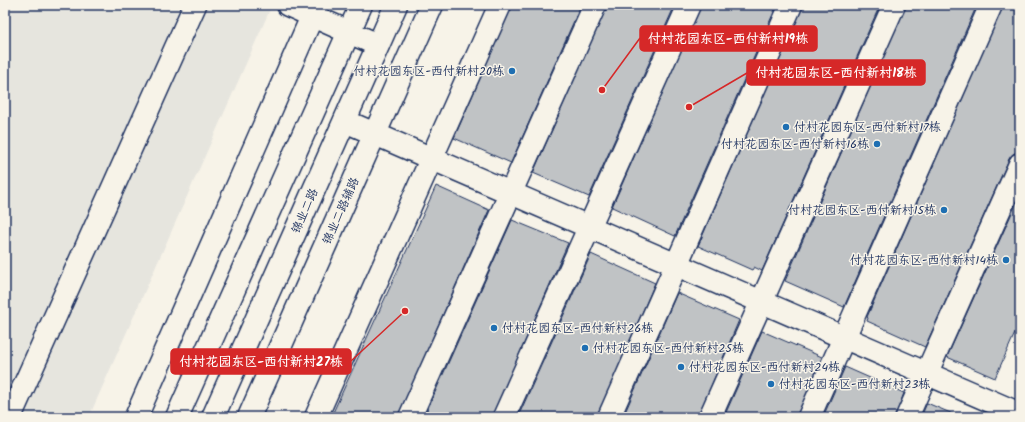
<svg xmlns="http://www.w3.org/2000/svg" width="1025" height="422" font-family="Kalam,'LXGW WenKai TC',sans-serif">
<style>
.built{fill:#e6e5de}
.building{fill:#c0c3c5;stroke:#1b2f5e}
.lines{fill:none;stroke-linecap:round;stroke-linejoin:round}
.minor-casing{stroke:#1b2f5e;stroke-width:25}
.secondary-casing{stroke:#1b2f5e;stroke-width:25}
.minor{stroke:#f7f3e8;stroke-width:22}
.secondary{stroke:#f7f3e8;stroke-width:22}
.poi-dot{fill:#1f6fb2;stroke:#f7f3e8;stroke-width:1.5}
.labels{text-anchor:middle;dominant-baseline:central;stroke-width:3;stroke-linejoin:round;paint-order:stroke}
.poi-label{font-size:12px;fill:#1b2f5e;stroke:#f7f3e8;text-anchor:start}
.street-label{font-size:12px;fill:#1b2f5e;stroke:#f7f3e8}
.leader{fill:none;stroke:#d62828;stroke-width:1.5}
.callout-dot{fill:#d62828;stroke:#f7f3e8;stroke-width:1.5}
.callout{fill:#d62828;stroke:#d62828;stroke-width:1.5}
.callout-label{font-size:13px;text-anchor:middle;font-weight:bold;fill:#fff}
</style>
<rect width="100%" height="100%" fill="#f7f3e8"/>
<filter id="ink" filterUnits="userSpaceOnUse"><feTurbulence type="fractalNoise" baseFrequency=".025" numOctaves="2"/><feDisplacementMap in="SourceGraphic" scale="8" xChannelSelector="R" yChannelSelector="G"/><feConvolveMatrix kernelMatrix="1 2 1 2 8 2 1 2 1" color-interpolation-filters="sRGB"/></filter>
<g filter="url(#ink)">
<!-- built -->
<path class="built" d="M 5,5 L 272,5 L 89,417 L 5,417 Z"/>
<!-- building -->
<g class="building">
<path d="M 512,5 L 581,5 L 511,163 L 454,138 Z"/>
<path d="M 607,5 L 675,5 L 589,197 L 533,173 Z"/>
<path d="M 701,5 L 777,5 L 675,236 L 612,207 Z"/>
<path d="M 803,5 L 880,5 L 762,271 L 754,267 L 752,270 L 698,246 Z"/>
<path d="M 906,5 L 977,5 L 844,307 L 785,281 Z"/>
<path d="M 1003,5 L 1020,5 L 1020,152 L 1013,154 L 1009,159 L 925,347 L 867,321 L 868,318 L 867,317 Z"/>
<path d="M 436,186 L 489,210 L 398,417 L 331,417 Z"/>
<path d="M 1020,195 L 1020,322 L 995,378 L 947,357 Z"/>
<path d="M 512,220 L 568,243 L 492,417 L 424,417 Z"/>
<path d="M 591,254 L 655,283 L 597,417 L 518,417 Z"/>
<path d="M 677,293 L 739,320 L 698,417 L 623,417 Z"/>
<path d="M 762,331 L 822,357 L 797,417 L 724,417 Z"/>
<path d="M 845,367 L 904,393 L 895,417 L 823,417 Z"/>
<path d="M 927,403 L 960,417 L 921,417 Z"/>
</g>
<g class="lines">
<!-- minor casing -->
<g class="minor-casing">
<g id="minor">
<path d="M 288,5 L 378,45"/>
<path d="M 345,121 L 1020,414"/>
<path d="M 10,417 L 195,5"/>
<path d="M 136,417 L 317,5"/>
<path d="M 249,417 L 432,5"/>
<path d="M 316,417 L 500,5"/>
<path d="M 410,417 L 595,5"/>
<path d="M 504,417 L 689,5"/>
<path d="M 609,417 L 791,5"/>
<path d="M 710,417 L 894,5"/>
<path d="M 809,417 L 991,5"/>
<path d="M 907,417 L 1020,164"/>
</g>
</g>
<!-- secondary casing -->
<g class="secondary-casing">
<g id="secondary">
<path d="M 177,417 L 361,5"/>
<path d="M 213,417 L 396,5"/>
</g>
</g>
<!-- minor -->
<use href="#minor" class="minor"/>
<!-- secondary -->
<use href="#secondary" class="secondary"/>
</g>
</g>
<!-- markers -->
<g class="poi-dot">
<circle cx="512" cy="71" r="4"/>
<circle cx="786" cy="127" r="4"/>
<circle cx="877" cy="144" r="4"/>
<circle cx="944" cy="210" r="4"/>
<circle cx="1006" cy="260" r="4"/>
<circle cx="494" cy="328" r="4"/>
<circle cx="585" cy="348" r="4"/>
<circle cx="681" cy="367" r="4"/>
<circle cx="771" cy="384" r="4"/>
</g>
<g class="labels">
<!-- poi labels -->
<g class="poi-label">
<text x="504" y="71" text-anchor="end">付村花园东区-西付新村20栋</text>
<text x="794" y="127">付村花园东区-西付新村17栋</text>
<text x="869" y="144" text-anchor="end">付村花园东区-西付新村16栋</text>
<text x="936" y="210" text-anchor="end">付村花园东区-西付新村15栋</text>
<text x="998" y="260" text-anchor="end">付村花园东区-西付新村14栋</text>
<text x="502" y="328">付村花园东区-西付新村26栋</text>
<text x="593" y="348">付村花园东区-西付新村25栋</text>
<text x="689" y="367">付村花园东区-西付新村24栋</text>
<text x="779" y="384">付村花园东区-西付新村23栋</text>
</g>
<!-- street labels -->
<g class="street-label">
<text transform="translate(305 211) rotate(-66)">锦业二路</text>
<text transform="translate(341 211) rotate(-66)">锦业二路辅路</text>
</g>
</g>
<!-- callouts -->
<path class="leader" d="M602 90L640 38M689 107L747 73M405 311L351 361"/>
<g class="callout-dot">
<circle cx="602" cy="90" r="4"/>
<circle cx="689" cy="107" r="4"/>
<circle cx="405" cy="311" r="4"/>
</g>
<g class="callout">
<rect x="640" y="26" width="177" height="25" rx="4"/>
<rect x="747" y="60" width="178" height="25" rx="4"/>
<rect x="171" y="349" width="180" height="25" rx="4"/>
</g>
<g class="callout-label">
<text x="728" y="43">付村花园东区-西付新村19栋</text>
<text x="836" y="77">付村花园东区-西付新村18栋</text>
<text x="261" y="366">付村花园东区-西付新村27栋</text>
</g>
<!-- margin -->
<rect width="1025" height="422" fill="none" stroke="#f7f3e8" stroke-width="20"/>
<rect x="10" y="10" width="1005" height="402" fill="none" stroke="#1b2f5e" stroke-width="1.5" filter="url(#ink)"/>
</svg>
